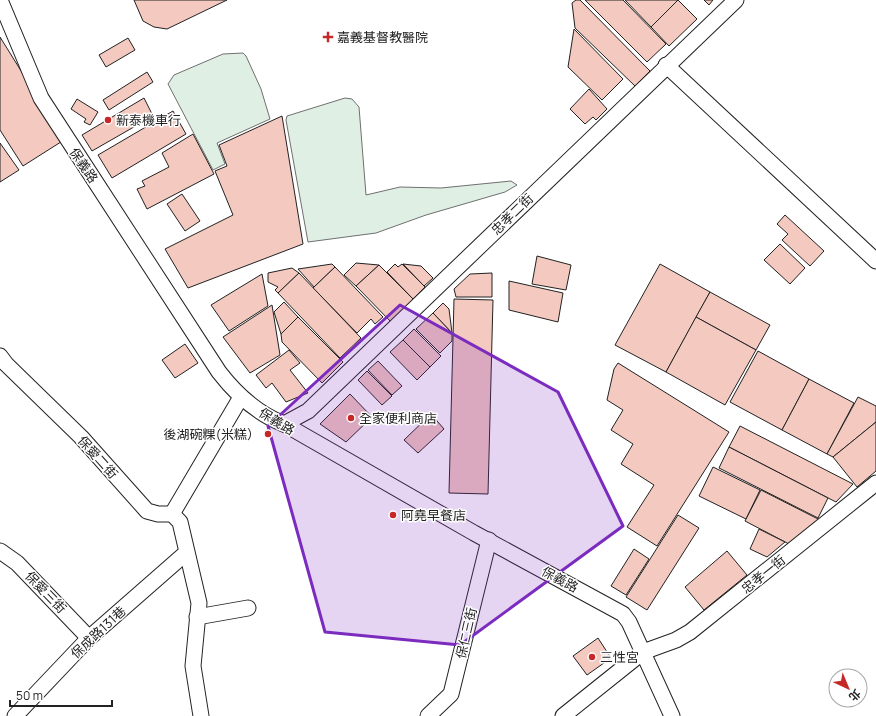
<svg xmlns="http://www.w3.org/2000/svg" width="876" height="716" font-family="Manrope,'Noto Sans TC',sans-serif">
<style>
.green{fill:#e0efe3;stroke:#6f6f6f}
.building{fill:#f3c9c0;stroke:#222}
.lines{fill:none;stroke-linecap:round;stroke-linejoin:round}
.minor-casing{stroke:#222;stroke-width:17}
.minor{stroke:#fff;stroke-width:15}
.marked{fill:#7b2cbf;fill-opacity:0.2;stroke:#7b2cbf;stroke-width:3;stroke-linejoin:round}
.poi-dot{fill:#c62828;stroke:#fff;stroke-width:1.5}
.labels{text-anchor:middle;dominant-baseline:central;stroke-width:3;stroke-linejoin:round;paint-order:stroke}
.poi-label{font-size:13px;fill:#222;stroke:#fff;text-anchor:start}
.street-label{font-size:13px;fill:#222;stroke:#fff}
</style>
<rect width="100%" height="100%" fill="#fff"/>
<!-- green -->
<g class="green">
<path d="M 243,53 L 246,56 L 261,89 L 270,119 L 217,143 L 225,164 L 213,170 L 168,84 L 174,75 L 223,54 Z"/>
<path d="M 345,98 L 352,99 L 359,107 L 366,195 L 400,187 L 441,188 L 511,181 L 517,185 L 505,192 L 426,215 L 376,233 L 308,242 L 286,120 L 287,116 Z"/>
</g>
<!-- building -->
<g class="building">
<path d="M 134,0 L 227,0 L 167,29 L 154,27 L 143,21 Z"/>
<path d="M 576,0 L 580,0 L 650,71 L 635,86 L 575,28 L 572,3 Z"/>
<path d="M 585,0 L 623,0 L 666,44 L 647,62 Z"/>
<path d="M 625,0 L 678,0 L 651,27 Z"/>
<path d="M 678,0 L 697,19 L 669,46 L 651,27 Z"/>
<path d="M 704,0 L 713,0 L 709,5 Z"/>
<path d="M 574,29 L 623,79 L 602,100 L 568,67 Z"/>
<path d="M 0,37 L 64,140 L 23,166 L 0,130 Z"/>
<path d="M 128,38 L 135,50 L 106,67 L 99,55 Z"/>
<path d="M 147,72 L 153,82 L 109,110 L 103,100 Z"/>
<path d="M 589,89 L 607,109 L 596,120 L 593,117 L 585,124 L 570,109 Z"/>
<path d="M 144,98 L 153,116 L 92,151 L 82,135 Z"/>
<path d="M 77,99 L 98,112 L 90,125 L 84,122 L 86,119 L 71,109 Z"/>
<path d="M 173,111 L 186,134 L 112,178 L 98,155 Z"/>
<path d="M 282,116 L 303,244 L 188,288 L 165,249 L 233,215 L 215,171 L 227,166 L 219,145 Z"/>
<path d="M 193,134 L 214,174 L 147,209 L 137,189 L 145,186 L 142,181 L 169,167 L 162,153 Z"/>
<path d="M 0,143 L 19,170 L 0,182 Z"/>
<path d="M 182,194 L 200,221 L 185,231 L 167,204 Z"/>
<path d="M 785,215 L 824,251 L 810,266 L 782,240 L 788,234 L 777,224 Z"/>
<path d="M 780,244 L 805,268 L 790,284 L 764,260 Z"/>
<path d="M 537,256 L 571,265 L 566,290 L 532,284 Z"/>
<path d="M 356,263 L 379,265 L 356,286 L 344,275 Z"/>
<path d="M 332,264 L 335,267 L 314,287 L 298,269 Z"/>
<path d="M 395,264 L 398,267 L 402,264 L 425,287 L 413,299 L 387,272 Z"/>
<path d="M 403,264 L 421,266 L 433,278 L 424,286 Z"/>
<path d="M 660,264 L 710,292 L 666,372 L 615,345 Z"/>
<path d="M 379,265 L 414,300 L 391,322 L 356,286 Z"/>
<path d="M 335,267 L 383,317 L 375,324 L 371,319 L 357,333 L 313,288 Z"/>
<path d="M 292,268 L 299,273 L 278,293 L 275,290 L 278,287 L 268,282 L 268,273 Z"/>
<path d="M 299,273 L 361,338 L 340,358 L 278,293 Z"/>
<path d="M 492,273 L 492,297 L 456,297 L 454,289 L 470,274 Z"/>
<path d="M 262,274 L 268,306 L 229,331 L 211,305 Z"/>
<path d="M 509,281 L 563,293 L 558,322 L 509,310 Z"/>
<path d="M 710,292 L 770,325 L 756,350 L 696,317 Z"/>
<path d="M 454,299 L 493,300 L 488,494 L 449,493 Z"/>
<path d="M 284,302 L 298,317 L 281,334 L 274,312 Z"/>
<path d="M 443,303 L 449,309 L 452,333 L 433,313 Z"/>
<path d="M 272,305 L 280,355 L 250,373 L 223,337 Z"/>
<path d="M 433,313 L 452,333 L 452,341 L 440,353 L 416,329 Z"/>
<path d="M 298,317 L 343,362 L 322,383 L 282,342 L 281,334 Z"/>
<path d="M 696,317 L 756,350 L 725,405 L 666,372 Z"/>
<path d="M 414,329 L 441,356 L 430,367 L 403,340 Z"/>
<path d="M 403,340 L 430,367 L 417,380 L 390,352 Z"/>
<path d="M 185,344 L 198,363 L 175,378 L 162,360 Z"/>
<path d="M 289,350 L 300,363 L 290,370 L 308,393 L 286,402 L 272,383 L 266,388 L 256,375 Z"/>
<path d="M 758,351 L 809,379 L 782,430 L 730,402 Z"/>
<path d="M 378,361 L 402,386 L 392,395 L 368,370 Z"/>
<path d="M 618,363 L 729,432 L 657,546 L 627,527 L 654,485 L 621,464 L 633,444 L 611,430 L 623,410 L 607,400 L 614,369 Z"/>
<path d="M 367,371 L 392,396 L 382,405 L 358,380 Z"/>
<path d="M 809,379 L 854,403 L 827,454 L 782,430 Z"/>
<path d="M 350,394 L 372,417 L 346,442 L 320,424 Z"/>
<path d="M 858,397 L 876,406 L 876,422 L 833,457 L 827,454 Z"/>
<path d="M 431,414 L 444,429 L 418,453 L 404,440 Z"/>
<path d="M 876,422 L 876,471 L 857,487 L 833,457 Z"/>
<path d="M 740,426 L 853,484 L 836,502 L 729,447 Z"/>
<path d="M 729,447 L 828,498 L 818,518 L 719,468 Z"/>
<path d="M 713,467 L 760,490 L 746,519 L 699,496 Z"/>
<path d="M 761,490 L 820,520 L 789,544 L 745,521 Z"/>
<path d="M 678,515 L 699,528 L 647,610 L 626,597 Z"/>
<path d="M 759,529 L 785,542 L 767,557 L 750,549 Z"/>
<path d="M 634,549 L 649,559 L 626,595 L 611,586 Z"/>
<path d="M 727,551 L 747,575 L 704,610 L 685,587 Z"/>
<path d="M 598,638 L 611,658 L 587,675 L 573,656 Z"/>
</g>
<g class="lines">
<!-- minor casing -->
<g class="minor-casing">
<g id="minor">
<path d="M 0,0 L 41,98 L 219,372 C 236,394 258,414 284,424 L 474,533 L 623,614 L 629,622 L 672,716"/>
<path d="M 666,65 L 876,261"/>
<path d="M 0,356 L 6,364 L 81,437 L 147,511 L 158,514 L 172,514 L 180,522 L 199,603 L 193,666 L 201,716"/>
<path d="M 284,424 L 308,411 L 736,0"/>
<path d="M 172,514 L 241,397"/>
<path d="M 0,551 L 17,563 L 89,638"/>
<path d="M 197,617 L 248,608"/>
<path d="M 15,716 L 89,638 L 186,553"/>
<path d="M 428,716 L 451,694 L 489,540"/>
<path d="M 563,716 L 643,652 L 676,640 L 690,632 L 876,483"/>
</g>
</g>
<!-- minor -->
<use href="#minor" class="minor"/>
</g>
<!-- marked area -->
<path class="marked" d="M 400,305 L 558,392 L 623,526 L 460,645 L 325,632 L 268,426 Z"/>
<!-- markers -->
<g class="poi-dot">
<path d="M326 31h4v4h4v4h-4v4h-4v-4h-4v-4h4z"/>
<circle cx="108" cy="120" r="4"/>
<circle cx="351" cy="418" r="4"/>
<circle cx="268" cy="434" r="4"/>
<circle cx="393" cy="515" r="4"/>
<circle cx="592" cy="657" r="4"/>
</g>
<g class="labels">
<!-- poi labels -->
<g class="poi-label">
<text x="337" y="37">嘉義基督教醫院</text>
<text x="116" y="120">新泰機車行</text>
<text x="359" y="418">全家便利商店</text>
<text x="260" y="434" text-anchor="end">後湖碗粿(米糕）</text>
<text x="401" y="515">阿堯早餐店</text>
<text x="600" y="657">三性宮</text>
</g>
<!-- street labels -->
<g class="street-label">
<text transform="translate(84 165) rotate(56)">保義路</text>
<text transform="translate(512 214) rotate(-44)">忠孝二街</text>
<text transform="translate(277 421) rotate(31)">保義路</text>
<text transform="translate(98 457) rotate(48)">保愛二街</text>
<text transform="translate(763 574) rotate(-39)">忠孝一街</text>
<text transform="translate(560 579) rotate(28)">保義路</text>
<text transform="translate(46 592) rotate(46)">保愛三街</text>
<text transform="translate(98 632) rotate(-43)">保成路131巷</text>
<text transform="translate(466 633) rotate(-77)">保仁三街</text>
</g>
</g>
<!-- north arrow -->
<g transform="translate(848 688) rotate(136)"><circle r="19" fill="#ffffff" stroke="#a7a7a7"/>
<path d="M0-3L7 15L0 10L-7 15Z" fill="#c62828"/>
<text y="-6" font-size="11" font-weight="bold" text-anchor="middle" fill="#222222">北</text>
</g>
<!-- scale -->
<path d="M10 700v6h102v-6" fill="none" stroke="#222222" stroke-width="2"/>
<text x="16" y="700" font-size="12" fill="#222222" stroke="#ffffff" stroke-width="3" paint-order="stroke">50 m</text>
</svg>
